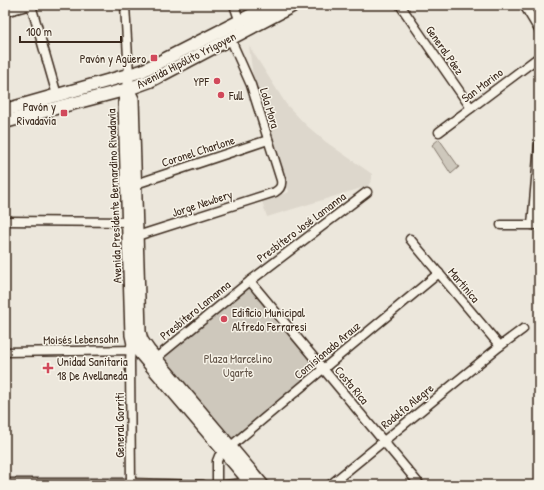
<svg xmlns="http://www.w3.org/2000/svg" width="544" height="490" font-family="'Patrick Hand',sans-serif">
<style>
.built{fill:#ddd7cc}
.green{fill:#cec8bc;stroke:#84796d}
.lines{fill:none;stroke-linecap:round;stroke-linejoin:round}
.street-casing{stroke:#3b2a1e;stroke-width:11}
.secondary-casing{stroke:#3b2a1e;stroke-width:14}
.primary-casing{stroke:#3b2a1e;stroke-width:15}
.street{stroke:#f7f3e8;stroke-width:8}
.secondary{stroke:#f7f3e8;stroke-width:11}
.primary{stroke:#f7f3e8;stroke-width:12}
.poi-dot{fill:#d1495b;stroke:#f7f3e8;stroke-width:1.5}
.labels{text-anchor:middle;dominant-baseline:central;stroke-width:3;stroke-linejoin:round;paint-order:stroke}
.street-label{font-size:12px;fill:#3b2a1e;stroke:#f7f3e8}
.poi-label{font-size:12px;fill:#3b2a1e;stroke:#f7f3e8;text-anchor:end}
.park-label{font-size:12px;fill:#605246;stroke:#f7f3e8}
</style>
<rect width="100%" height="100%" fill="#ece7dc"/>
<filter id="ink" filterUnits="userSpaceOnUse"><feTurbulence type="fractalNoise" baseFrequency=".025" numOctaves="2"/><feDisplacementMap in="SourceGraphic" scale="8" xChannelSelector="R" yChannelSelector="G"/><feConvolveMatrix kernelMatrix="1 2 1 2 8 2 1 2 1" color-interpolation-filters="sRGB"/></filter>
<g filter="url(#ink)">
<!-- built -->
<path class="built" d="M 249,46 L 286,104 L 306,125 L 326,142 L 372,174 L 372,179 L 368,186 L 267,217 L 262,201 L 289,192 L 253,77 Z"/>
<!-- green -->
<g class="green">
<path d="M 439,139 L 459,167 L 451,174 L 432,145 Z"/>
<path d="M 250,281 L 323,369 L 231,446 L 156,358 Z"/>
</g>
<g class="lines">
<!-- street casing -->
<g class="street-casing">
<g id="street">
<path d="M 31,5 L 57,95"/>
<path d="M 125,5 L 129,75"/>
<path d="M 234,5 L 241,25"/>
<path d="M 400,5 L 471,108"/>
<path d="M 524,5 L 539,30"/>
<path d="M 5,12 L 31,5"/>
<path d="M 439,132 L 539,57"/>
<path d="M 136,184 L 268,140"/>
<path d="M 5,221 L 132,222"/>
<path d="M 501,225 L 539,225"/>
<path d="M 532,225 L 539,145"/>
<path d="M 132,236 L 137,236 L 275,192 C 280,189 282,186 281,180 L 251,85 L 230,38"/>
<path d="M 410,239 L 500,346"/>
<path d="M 250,281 L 420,485"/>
<path d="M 131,346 L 130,361 L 131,485"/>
<path d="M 5,352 L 137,350 L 141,352"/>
<path d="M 152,357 L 156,358 L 250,281 L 367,192"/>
<path d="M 5,483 L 131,483 L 203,485"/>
<path d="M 217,485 L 217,461 L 219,456 L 323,369 L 439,273"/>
<path d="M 225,485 L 254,482"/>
<path d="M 330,485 L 500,346 L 523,329"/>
</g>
</g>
<!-- secondary casing -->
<g class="secondary-casing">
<g id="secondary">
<path d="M 128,81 L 128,89 L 124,102 L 131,335 L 133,344 L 137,350 L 252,485"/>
<path d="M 128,89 L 133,99 L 140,332 L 142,340 L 149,350 L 263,485"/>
</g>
</g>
<!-- primary casing -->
<g class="primary-casing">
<g id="primary">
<path d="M 5,110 L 142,71 L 271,5"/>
<path d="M 5,122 L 63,106 L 128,89 L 150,81 L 294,5"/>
</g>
</g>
<!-- street -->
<use href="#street" class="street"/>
<!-- secondary -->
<use href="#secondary" class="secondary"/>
<!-- primary -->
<use href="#primary" class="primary"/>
</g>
</g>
<!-- markers -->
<g class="poi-dot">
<rect x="150" y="54" width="8" height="8" rx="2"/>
<circle cx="217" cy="81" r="4"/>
<circle cx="221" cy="95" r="4"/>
<rect x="60" y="109" width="8" height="8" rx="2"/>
<circle cx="224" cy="319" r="4"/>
<path d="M46 362h4v4h4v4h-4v4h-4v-4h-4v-4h4z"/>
</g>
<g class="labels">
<!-- street labels -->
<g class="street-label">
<text transform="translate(445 50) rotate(55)">General Páez</text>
<text transform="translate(186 60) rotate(-27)">Avenida Hipólito Yrigoyen</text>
<text transform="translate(482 85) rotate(-37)">San Marino</text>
<text transform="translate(270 108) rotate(73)">Lola Mora</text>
<text transform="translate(198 151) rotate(-18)">Coronel Charlone</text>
<text transform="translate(114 196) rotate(-92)">Avenida Presidente Bernardino Rivadavia</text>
<text transform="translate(202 203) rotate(-18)">Jorge Newbery</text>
<text transform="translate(301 227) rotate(-37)">Presbítero José Lamanna</text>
<text transform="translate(464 285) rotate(50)">Martinica</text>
<text transform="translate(195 310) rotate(-39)">Presbítero Lamanna</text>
<text transform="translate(81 339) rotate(-1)">Moisés Lebensohn</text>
<text transform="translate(327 350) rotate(-40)">Comisionado Arauz</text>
<text transform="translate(352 385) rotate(50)">Costa Rica</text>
<text transform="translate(407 406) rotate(-39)">Rodolfo Alegre</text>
<text transform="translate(119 425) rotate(-90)">General Gorriti</text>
</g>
<!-- poi labels -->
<g class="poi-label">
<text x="146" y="58">Pavón y Agüero</text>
<text x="209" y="81">YPF</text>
<text x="229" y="95" text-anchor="start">Full</text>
<text x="56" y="106">Pavón y<tspan x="56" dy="14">Rivadavia</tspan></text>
<text x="232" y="312" text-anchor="start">Edificio Municipal<tspan x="232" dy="14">Alfredo Ferraresi</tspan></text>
<text x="57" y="361" text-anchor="start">Unidad Sanitaria<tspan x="57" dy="14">18 De Avellaneda</tspan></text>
</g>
<!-- park labels -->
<g class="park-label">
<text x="238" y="358">Plaza Marcelino<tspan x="238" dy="14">Ugarte</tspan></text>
</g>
</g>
<!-- margin -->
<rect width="544" height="490" fill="none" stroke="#f7f3e8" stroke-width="20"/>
<rect x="10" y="10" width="524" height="470" fill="none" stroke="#3b2a1e" stroke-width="1.5" filter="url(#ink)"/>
<!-- scale -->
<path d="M20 36v6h101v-6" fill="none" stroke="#3b2a1e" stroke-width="2"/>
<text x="26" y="36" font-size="12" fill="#3b2a1e" stroke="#f7f3e8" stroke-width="3" paint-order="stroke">100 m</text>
</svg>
